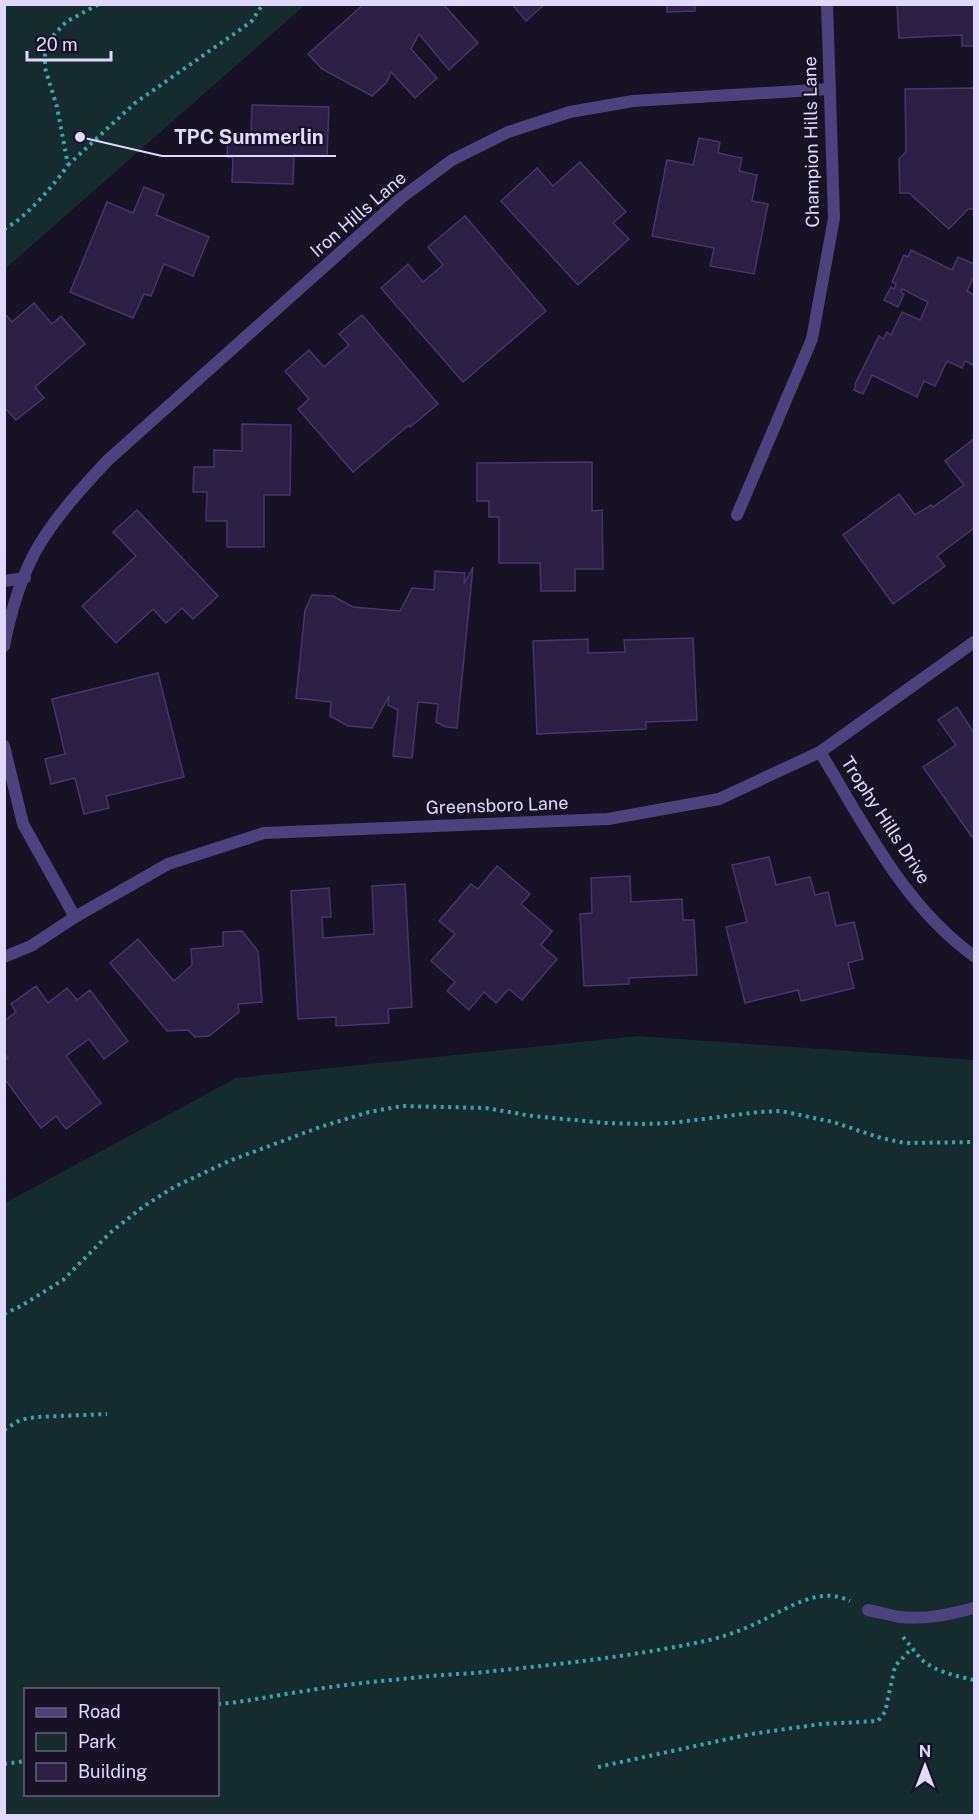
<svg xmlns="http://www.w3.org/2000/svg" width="979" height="1820" font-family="'Public Sans',sans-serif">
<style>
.green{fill:#152b2d;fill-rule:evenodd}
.building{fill:#2b2043;stroke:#47346c;stroke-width:1.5}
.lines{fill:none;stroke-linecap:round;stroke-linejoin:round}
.path{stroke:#3da3aa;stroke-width:4;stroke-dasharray:3 4.5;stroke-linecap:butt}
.service{stroke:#4c427e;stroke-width:12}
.minor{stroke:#4c427e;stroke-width:12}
.labels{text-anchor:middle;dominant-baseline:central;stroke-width:4.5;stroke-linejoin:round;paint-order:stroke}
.street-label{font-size:18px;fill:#e1d9fb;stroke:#171224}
.leader{fill:none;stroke:#e1d9fb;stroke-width:2}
.callout-dot{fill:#e1d9fb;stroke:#171224;stroke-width:2}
.callout-label{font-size:20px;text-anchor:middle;font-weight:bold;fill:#e1d9fb;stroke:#171224;stroke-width:4.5;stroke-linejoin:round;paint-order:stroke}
</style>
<rect width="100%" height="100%" fill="#171224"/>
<!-- green -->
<g class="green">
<path d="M 5,4 L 305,4 L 305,5 L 5,269 Z"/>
<path d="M 638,1036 L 974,1060 L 974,1815 L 5,1815 L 5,1203 L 236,1078 ZM 26,1690 L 218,1690 L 218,1794 L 26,1794 Z"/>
</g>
<!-- building -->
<g class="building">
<path d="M 364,4 L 443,4 L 478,43 L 449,70 L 419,34 L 411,49 L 437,78 L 415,98 L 391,72 L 387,82 L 372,96 L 322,69 L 308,54 Z"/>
<path d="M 512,4 L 545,4 L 526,21 Z"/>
<path d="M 667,4 L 695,4 L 695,11 L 667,12 Z"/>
<path d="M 897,4 L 974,4 L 974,46 L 962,46 L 962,35 L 899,38 Z"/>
<path d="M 974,88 L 974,209 L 968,209 L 949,229 L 909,193 L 900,193 L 899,159 L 906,152 L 905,89 Z"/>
<path d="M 252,105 L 329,107 L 327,156 L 294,155 L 293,184 L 232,182 L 233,157 L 227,157 L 228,132 L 251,133 Z"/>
<path d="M 699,138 L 720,142 L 718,153 L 742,158 L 739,171 L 757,175 L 752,201 L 768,204 L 754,274 L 710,266 L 714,248 L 652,236 L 667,160 L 693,165 Z"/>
<path d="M 580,162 L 626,212 L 613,223 L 629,239 L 578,285 L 501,201 L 537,168 L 553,186 Z"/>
<path d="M 144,187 L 164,195 L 156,215 L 209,237 L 193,276 L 164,264 L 151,296 L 144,294 L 133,318 L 70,292 L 107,202 L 133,213 Z"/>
<path d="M 465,216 L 546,311 L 463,382 L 381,288 L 408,264 L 423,282 L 443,265 L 428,247 Z"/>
<path d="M 911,250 L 952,270 L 958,257 L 974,264 L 974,276 L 967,291 L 974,295 L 974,362 L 973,365 L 965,361 L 962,368 L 947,361 L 935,386 L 924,381 L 917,397 L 872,375 L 863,394 L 854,390 L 856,385 L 855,384 L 879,336 L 883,339 L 887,332 L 891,335 L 902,312 L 920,320 L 928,302 L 902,289 L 901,292 L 904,294 L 898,307 L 884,300 L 891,287 L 894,289 L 896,284 L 892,282 L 904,255 L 908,257 Z"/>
<path d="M 34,303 L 52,324 L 61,316 L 85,344 L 35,387 L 44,398 L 16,420 L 4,407 L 4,316 L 6,315 L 12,322 Z"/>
<path d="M 362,315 L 438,404 L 410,427 L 409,425 L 353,472 L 298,409 L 309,399 L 285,371 L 309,350 L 324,367 L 349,345 L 339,334 Z"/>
<path d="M 242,424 L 291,425 L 290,495 L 264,495 L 264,547 L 227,547 L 227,521 L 206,521 L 207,492 L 193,492 L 194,467 L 214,467 L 214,450 L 242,451 Z"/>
<path d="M 974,439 L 974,528 L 937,556 L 945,566 L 893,604 L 843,535 L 899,494 L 915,515 L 931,505 L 933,507 L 964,485 L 945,461 Z"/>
<path d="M 592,462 L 592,511 L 602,510 L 603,569 L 575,569 L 575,591 L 541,591 L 540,563 L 499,563 L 499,517 L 489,517 L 489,501 L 477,501 L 477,463 Z"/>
<path d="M 137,510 L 218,596 L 193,619 L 182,608 L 166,623 L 153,609 L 116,643 L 82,606 L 136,556 L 113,532 Z"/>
<path d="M 473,567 L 457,728 L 446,727 L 436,722 L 438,704 L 418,702 L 412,758 L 393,756 L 398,710 L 388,705 L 389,696 L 372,728 L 348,726 L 330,716 L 331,702 L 296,698 L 305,610 L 312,595 L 333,596 L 353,607 L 400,611 L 412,588 L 434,590 L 435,571 L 465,573 L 464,584 Z"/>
<path d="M 693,638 L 697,720 L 646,722 L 646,729 L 537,734 L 533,641 L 588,639 L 588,653 L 625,652 L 624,640 Z"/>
<path d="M 158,673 L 184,777 L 106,796 L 109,808 L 84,814 L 75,778 L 51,784 L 45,759 L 65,754 L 52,699 Z"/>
<path d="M 957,707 L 974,733 L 974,835 L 972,837 L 923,767 L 956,745 L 938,720 Z"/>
<path d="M 769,857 L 776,885 L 810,877 L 815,895 L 828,892 L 836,926 L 854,922 L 863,959 L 848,963 L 854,988 L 801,1001 L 798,990 L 745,1003 L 726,927 L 747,922 L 732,865 Z"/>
<path d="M 497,866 L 530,894 L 521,904 L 552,931 L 541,945 L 557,959 L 522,1000 L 509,989 L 496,1003 L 484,992 L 469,1010 L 447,991 L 455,982 L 431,961 L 455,934 L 439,921 L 471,884 L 478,889 Z"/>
<path d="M 630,876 L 631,902 L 682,899 L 683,920 L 694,920 L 697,975 L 629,978 L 629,984 L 584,986 L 580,914 L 592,913 L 591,878 Z"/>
<path d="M 405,884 L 412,1007 L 388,1009 L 389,1023 L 336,1026 L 336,1017 L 298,1019 L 291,891 L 329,888 L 331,917 L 322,917 L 323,938 L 374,934 L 372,886 Z"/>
<path d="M 242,931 L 258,951 L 262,1002 L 238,1004 L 239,1012 L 209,1036 L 195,1037 L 188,1030 L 167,1031 L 110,963 L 138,939 L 174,981 L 192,965 L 191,949 L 223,946 L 223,932 Z"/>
<path d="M 36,986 L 48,1003 L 67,988 L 77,1000 L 90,990 L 128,1041 L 104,1059 L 89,1039 L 66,1056 L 101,1103 L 66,1129 L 56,1116 L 41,1128 L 4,1078 L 4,1060 L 8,1058 L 4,1053 L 4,1021 L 16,1012 L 11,1004 Z"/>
</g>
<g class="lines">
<!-- path -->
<g class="path">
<path d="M 68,165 L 135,103 L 251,22 L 263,4"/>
<path d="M 4,229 C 24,220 56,183 68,165 L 57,107 L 45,68 L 45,54 L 52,37 L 66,22 L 99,4"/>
<path d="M 4,1314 L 21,1306 L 63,1280 L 111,1232 L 144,1206 L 174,1187 L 229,1161 L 320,1127 L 369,1112 L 402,1106 L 486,1108 L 532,1116 L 606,1123 L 642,1124 L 671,1123 L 759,1112 L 781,1111 L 833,1122 L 881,1138 L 905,1143 L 974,1142"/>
<path d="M 4,1430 L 20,1420 L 36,1417 L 107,1414"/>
<path d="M 903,1637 C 909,1644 915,1652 921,1659 C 935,1672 957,1676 974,1680"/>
<path d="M 218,1704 C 245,1702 271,1696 299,1692 C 339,1685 380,1681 421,1677 C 439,1675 457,1674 475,1673 C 552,1665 630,1657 705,1641 C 723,1637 740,1631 757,1623 C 785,1610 819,1585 850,1601"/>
<path d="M 4,1764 L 26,1761"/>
<path d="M 598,1767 L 751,1734 L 821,1724 L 878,1721 L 885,1712 L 895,1666 L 912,1648"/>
</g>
<!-- service -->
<path class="service" d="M 868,1610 C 878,1612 889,1615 900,1617 C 925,1620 951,1614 974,1608"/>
<!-- minor -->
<g class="minor">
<path d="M 737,515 L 812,339 L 834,218 L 827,4"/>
<path d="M 4,581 L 25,578"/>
<path d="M 4,646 C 10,615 19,583 34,554 C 53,519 81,489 108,460 L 401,198 L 452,160 L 508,132 L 570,112 L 633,101 L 830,89"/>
<path d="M 4,746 L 23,824 L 75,917"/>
<path d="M 820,752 C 864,824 904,906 974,956"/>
<path d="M 4,957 L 31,946 L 75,917 L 168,864 L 264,833 L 608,819 L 719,799 L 820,752 L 974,642"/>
</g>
</g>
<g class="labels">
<!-- street labels -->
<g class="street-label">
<text transform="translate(811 142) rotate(-91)">Champion Hills Lane</text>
<text transform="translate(358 214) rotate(-41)">Iron Hills Lane</text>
<text transform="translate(497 805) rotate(-2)">Greensboro Lane</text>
<text transform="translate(886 820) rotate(57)">Trophy Hills Drive</text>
</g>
</g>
<!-- callouts -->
<path class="leader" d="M80 137L162 156H336"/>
<circle class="callout-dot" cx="80" cy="137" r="6"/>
<g class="callout-label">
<text x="249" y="144">TPC Summerlin</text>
</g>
<!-- border -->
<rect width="979" height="1820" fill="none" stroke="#e1d9fb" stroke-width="12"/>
<!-- legend -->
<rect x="24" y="1688" width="195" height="108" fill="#171224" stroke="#68627a" stroke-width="1.5"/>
<rect x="36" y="1708" width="30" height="9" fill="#4c427e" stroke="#68627a" stroke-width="1.5"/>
<text x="78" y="1718" font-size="18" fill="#e1d9fb">Road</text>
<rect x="36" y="1733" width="30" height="18" fill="#152b2d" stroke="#68627a" stroke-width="1.5"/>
<text x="78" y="1748" font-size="18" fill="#e1d9fb">Park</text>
<rect x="36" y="1763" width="30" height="18" fill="#2b2043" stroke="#68627a" stroke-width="1.5"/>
<text x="78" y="1778" font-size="18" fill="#e1d9fb">Building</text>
<!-- north arrow -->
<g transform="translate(925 1766)" stroke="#171224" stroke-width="4.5" paint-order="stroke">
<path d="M0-4.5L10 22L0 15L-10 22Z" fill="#e1d9fb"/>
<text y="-9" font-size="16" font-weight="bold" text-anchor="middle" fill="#e1d9fb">N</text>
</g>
<!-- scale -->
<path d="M27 51v9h84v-9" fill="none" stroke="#e1d9fb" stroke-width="3"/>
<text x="36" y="51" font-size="18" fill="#e1d9fb" stroke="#171224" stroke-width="4.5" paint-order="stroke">20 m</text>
</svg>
